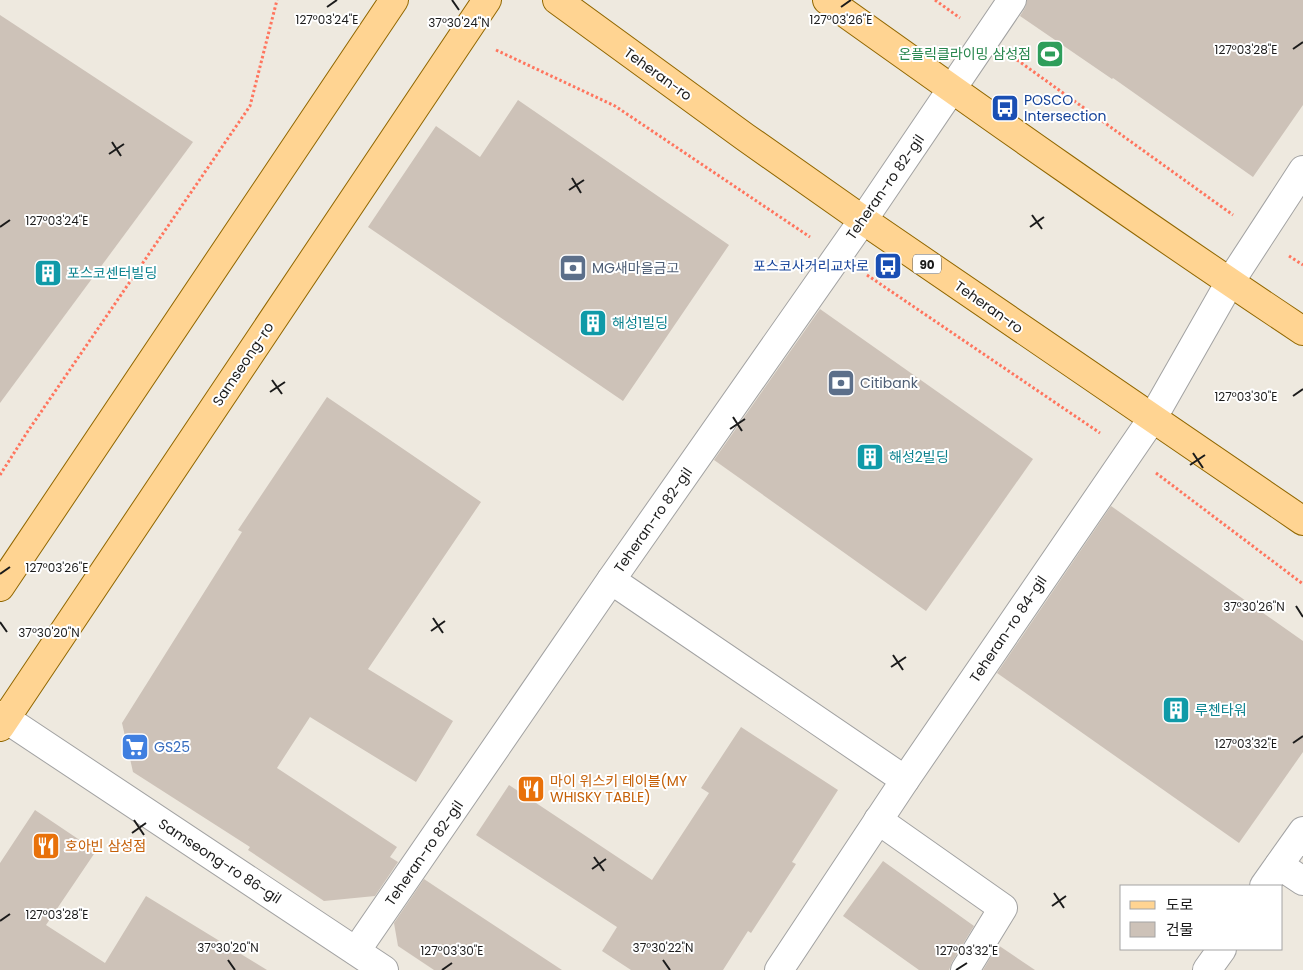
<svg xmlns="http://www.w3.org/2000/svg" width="1303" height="970" font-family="Poppins,'Noto Sans KR',sans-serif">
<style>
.building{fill:#cdc2b8}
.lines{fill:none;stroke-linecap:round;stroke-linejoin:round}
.minor-casing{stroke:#a2a2a2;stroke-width:30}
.major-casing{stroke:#916700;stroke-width:30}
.path{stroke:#ff755e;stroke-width:3;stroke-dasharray:2.5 2.5;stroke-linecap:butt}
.minor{stroke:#fff;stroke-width:28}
.major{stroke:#ffd492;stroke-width:28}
.ticks{fill:none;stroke:#1b1b1b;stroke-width:2}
.labels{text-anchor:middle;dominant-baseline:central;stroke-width:4;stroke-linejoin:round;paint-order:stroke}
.shield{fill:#fff;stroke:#5f5f5f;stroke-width:1}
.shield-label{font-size:12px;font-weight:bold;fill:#1b1b1b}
.leisure-label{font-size:14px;fill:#27864d;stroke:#fff;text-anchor:end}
.street-label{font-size:14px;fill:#1b1b1b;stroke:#fff}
.transit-label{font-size:14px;fill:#164399;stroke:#fff;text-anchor:start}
.service-label{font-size:14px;fill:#4e5e75;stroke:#fff;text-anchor:start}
.culture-label{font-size:14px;fill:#0d838f;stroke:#fff;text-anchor:start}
.shop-label{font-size:14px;fill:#366cbe;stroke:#fff;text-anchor:start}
.food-label{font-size:14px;fill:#c56008;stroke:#fff;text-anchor:start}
.ticks-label{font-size:12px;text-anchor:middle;fill:#1b1b1b;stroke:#fff;stroke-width:4;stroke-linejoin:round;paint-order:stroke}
</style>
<rect width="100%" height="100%" fill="#eee9df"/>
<!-- building -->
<g class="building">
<path d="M 1027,0 L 1303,0 L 1303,105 L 1253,177 L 1113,78 L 1112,79 L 1020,16 L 1025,8 Z"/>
<path d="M 0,15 L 193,142 L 0,403 Z"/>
<path d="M 518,100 L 729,245 L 623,401 L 368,227 L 436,126 L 480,157 Z"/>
<path d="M 820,309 L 1033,459 L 926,611 L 714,460 Z"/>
<path d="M 327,397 L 481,502 L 368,669 L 453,721 L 416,782 L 310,717 L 277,768 L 397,847 L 390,857 L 398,862 L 375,896 L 324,901 L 248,850 L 250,847 L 133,772 L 122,723 L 242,532 L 238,530 Z"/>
<path d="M 1111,506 L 1303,641 L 1303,752 L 1239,843 L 997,673 Z"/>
<path d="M 741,727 L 838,790 L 792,862 L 796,864 L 751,933 L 748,931 L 723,970 L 631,970 L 602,951 L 617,927 L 476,835 L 509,785 L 652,880 L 709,793 L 701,788 Z"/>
<path d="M 35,810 L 96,851 L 46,925 L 105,963 L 146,896 L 267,970 L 0,970 L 0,863 Z"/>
<path d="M 883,861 L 974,926 L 952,962 L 949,970 L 919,970 L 843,916 Z"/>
<path d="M 424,879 L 439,889 L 562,970 L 434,970 L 398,946 L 394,923 Z"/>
<path d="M 998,945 L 1035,970 L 983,970 Z"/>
</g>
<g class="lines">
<!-- minor casing -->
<g class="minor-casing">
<g id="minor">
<path d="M 611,580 L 905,780"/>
<path d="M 0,715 L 384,970"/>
<path d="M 878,820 L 1003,908 L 965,970"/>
<path d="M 1279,865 L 1303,881"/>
<path d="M 1264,886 L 1303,831"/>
<path d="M 356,951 L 611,580 L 863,220 L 1012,0"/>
<path d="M 779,970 L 905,780 L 1152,419 L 1230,282 L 1303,170"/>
<path d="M 1207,970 L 1222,949"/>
</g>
</g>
<!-- major casing -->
<g class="major-casing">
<g id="major">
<path d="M 557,0 L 745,137 L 863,220 L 1303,521"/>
<path d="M 827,0 C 984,112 1142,224 1303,331"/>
<path d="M 0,587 L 394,0"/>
<path d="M 0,727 L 487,0"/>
</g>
</g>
<!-- path -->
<g class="path">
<path d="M 935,0 L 960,18"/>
<path d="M 496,50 L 615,106 L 810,237"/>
<path d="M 1013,57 L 1233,215"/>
<path d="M 1289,256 L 1303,265"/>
<path d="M 867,275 L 1100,433"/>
<path d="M 1156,473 L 1303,584"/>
<path d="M 0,475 L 28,431 L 250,106 L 277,0"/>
</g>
<!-- minor -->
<use href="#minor" class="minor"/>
<!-- major -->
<use href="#major" class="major"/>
</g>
<!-- ticks -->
<path class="ticks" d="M 452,0 L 459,10M 327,7 L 337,0M 841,7 L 851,0M 1293,49 L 1303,42M 112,142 L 121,156M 109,154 L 124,144M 572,178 L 581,193M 569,190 L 584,180M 1032,215 L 1042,229M 0,227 L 10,220M 1030,227 L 1044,217M 272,380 L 282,394M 270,392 L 285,382M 1293,396 L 1303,389M 733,417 L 742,431M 730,429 L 745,419M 1193,453 L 1203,468M 1190,465 L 1205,455M 0,574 L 10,567M 1296,606 L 1303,617M 433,618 L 443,633M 0,622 L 7,632M 431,631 L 445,621M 893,655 L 903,670M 891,667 L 906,657M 1293,743 L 1303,736M 134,820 L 144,835M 132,833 L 146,823M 594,857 L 604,871M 592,869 L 606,859M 1054,893 L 1064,908M 1052,906 L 1066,896M 0,921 L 10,914M 228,960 L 235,970M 663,960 L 670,970M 442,970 L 452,963M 956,970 L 967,963"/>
<!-- icons -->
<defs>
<g id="stadium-square" transform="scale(1.4375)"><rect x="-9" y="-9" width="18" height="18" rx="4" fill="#2e9e5b" stroke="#fff"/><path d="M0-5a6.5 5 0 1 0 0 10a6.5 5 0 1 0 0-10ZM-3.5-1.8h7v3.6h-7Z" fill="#fff"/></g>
<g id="bus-square" transform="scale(1.4375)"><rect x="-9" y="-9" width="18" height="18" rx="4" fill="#1a4fb4" stroke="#fff"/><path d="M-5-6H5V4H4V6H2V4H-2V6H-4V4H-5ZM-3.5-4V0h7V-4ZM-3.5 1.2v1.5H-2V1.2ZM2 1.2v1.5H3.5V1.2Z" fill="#fff"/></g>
<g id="bank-square" transform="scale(1.4375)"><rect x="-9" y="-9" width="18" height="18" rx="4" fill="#5c6f8a" stroke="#fff"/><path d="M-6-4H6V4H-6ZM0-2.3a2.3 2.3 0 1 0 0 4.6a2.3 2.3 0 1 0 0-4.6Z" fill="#fff"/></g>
<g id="building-square" transform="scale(1.4375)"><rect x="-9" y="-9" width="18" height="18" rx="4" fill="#0f9aa8" stroke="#fff"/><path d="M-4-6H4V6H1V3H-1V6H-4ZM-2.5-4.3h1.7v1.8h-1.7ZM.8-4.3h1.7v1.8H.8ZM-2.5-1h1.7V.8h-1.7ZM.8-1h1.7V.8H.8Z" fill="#fff"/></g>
<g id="supermarket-square" transform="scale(1.4375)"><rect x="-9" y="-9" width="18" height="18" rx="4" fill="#3f7fe0" stroke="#fff"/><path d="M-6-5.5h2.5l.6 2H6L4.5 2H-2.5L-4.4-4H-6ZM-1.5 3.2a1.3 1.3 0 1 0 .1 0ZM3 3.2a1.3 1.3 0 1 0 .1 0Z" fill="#fff"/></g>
<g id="restaurant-square" transform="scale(1.4375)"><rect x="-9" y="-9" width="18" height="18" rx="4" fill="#e8710a" stroke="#fff"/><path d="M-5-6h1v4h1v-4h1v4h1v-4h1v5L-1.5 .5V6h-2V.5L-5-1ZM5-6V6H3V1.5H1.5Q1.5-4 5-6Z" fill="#fff"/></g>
</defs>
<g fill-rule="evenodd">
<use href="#stadium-square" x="1050" y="54"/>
<use href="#bus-square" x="1005" y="108"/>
<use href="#bus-square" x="888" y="266"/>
<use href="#bank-square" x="573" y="268"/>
<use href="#building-square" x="48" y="273"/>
<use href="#building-square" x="593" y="323"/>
<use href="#bank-square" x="841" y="383"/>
<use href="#building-square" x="870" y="457"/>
<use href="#building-square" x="1176" y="710"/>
<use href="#supermarket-square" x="135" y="747"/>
<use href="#restaurant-square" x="531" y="789"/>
<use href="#restaurant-square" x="46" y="846"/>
</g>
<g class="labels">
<!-- shield labels -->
<rect class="shield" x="913" y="254.5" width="28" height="19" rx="4"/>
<g class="shield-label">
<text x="927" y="264">90</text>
</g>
<!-- leisure labels -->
<g class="leisure-label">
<text x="1031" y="54">온플릭클라이밍 삼성점</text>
</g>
<!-- street labels -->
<g class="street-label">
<text transform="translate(658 74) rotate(36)">Teheran-ro</text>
<text transform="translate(885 187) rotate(-55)">Teheran-ro 82-gil</text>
<text transform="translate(989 307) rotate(35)">Teheran-ro</text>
<text transform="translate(243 364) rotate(-56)">Samseong-ro</text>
<text transform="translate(653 520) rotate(-55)">Teheran-ro 82-gil</text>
<text transform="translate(1008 629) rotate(-56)">Teheran-ro 84-gil</text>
<text transform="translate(424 853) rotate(-55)">Teheran-ro 82-gil</text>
<text transform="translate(220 861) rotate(33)">Samseong-ro 86-gil</text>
</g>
<!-- transit labels -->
<g class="transit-label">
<text x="1024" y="100">POSCO<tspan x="1024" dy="16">Intersection</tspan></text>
<text x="869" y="266" text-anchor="end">포스코사거리교차로</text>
</g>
<!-- service labels -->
<g class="service-label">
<text x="592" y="268">MG새마을금고</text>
<text x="860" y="383">Citibank</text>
</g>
<!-- culture labels -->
<g class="culture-label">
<text x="67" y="273">포스코센터빌딩</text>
<text x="612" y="323">해성1빌딩</text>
<text x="889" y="457">해성2빌딩</text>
<text x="1195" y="710">루첸타워</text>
</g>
<!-- shop labels -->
<g class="shop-label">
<text x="154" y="747">GS25</text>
</g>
<!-- food labels -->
<g class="food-label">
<text x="550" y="781">마이 위스키 테이블(MY<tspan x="550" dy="16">WHISKY TABLE)</tspan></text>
<text x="65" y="846">호아빈 삼성점</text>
</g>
</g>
<g class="ticks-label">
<text x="327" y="24">127°03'24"E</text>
<text x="841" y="24">127°03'26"E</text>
<text x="459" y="27">37°30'24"N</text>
<text x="1246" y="54">127°03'28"E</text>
<text x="57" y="225">127°03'24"E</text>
<text x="1246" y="401">127°03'30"E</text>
<text x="57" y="572">127°03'26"E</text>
<text x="1254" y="611">37°30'26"N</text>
<text x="49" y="637">37°30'20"N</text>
<text x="1246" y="748">127°03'32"E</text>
<text x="57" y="919">127°03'28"E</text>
<text x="228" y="952">37°30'20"N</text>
<text x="663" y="952">37°30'22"N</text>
<text x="452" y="955">127°03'30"E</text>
<text x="967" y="955">127°03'32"E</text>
</g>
<!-- legend -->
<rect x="1120" y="885" width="162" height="65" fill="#ffffff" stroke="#a4a4a4"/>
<rect x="1130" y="901" width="25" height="8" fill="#ffd492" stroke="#a4a4a4"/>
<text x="1166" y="910" font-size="15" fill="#1b1b1b">도로</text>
<rect x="1130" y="922" width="25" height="15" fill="#cdc2b8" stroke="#a4a4a4"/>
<text x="1166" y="935" font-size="15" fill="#1b1b1b">건물</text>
</svg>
